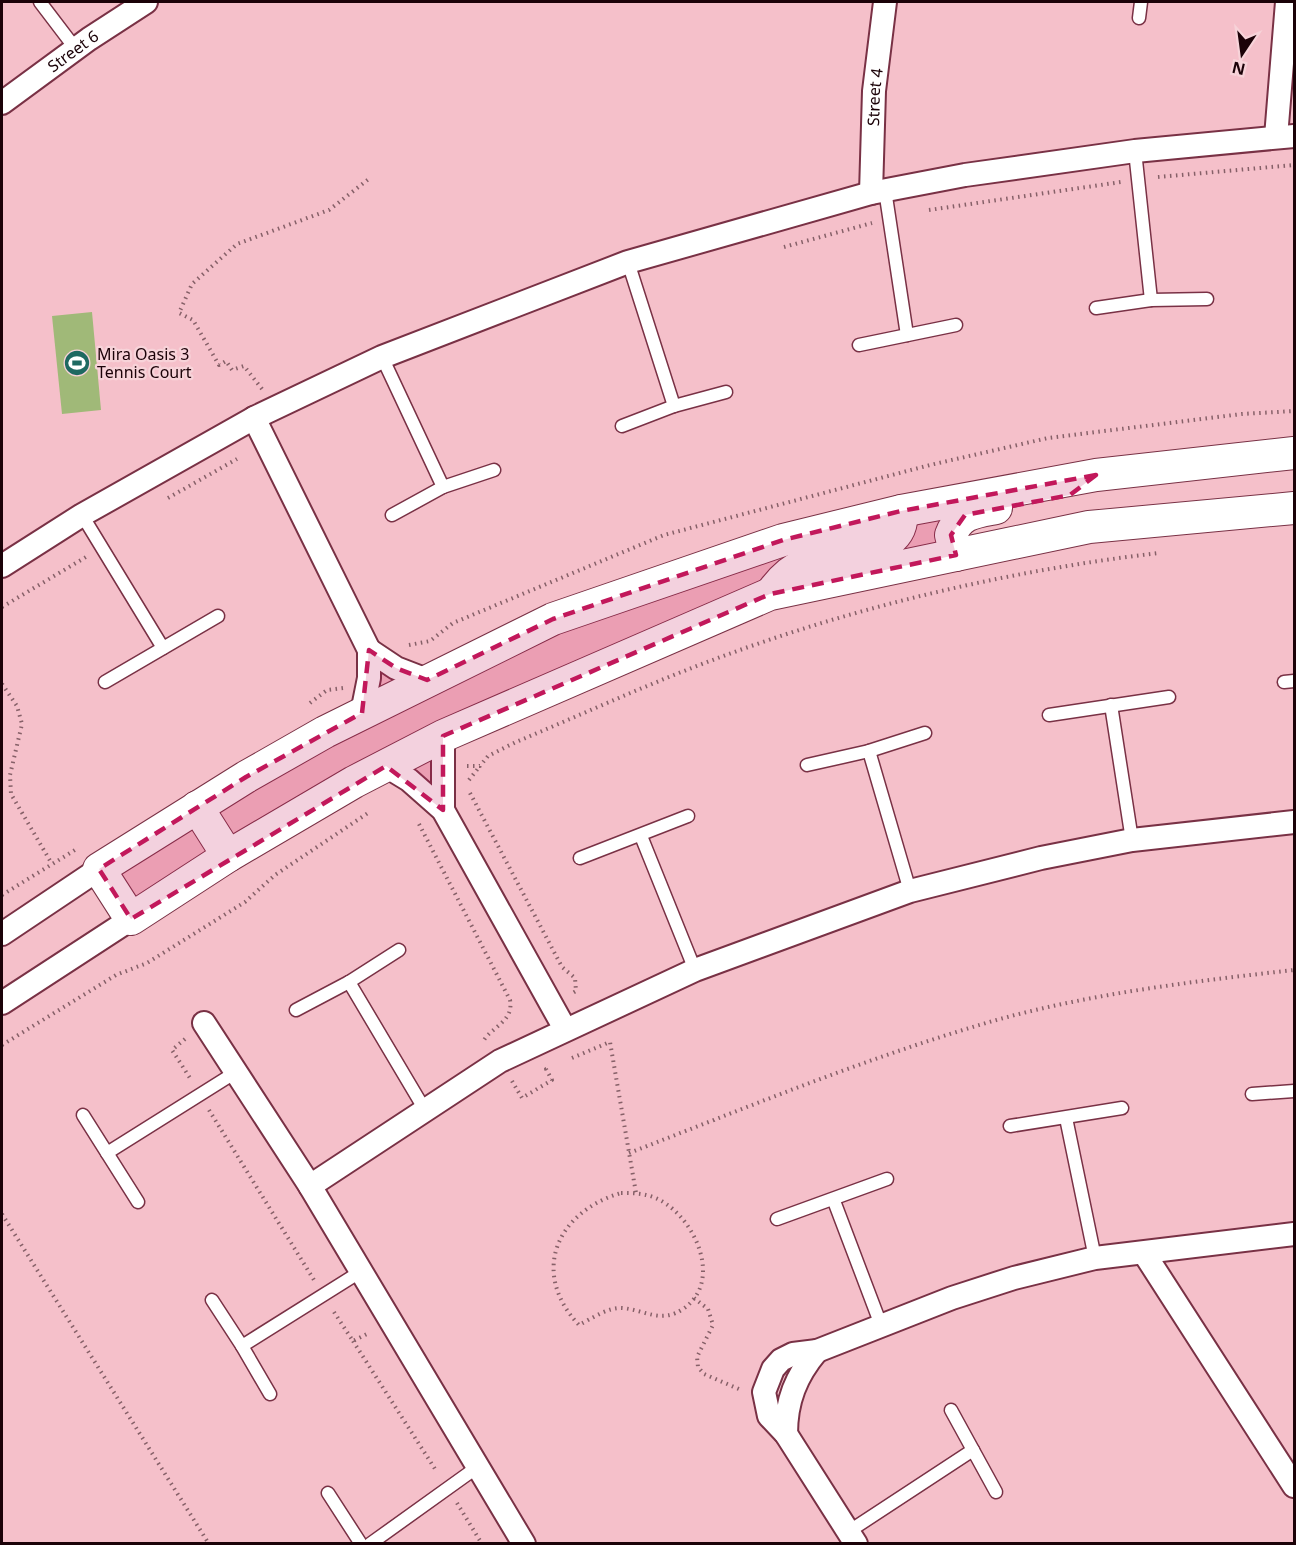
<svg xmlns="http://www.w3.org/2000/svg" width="1296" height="1545" font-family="'Noto Sans',sans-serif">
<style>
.green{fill:#a0b978}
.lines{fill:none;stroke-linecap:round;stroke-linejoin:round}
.lane-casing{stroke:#793145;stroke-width:15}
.street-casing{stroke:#793145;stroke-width:26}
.secondary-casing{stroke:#793145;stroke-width:34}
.path{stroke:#866068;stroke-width:4;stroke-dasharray:1.5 4.5;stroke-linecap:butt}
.lane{stroke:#fff;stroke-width:12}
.street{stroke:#fff;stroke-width:22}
.secondary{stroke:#fff;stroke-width:32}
.marked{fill:#c2185b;fill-opacity:0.2;stroke:#c2185b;stroke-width:4.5;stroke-dasharray:12 8;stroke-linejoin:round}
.labels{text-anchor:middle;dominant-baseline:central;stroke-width:4.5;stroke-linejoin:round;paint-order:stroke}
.street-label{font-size:16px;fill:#1b0208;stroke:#f7d3d9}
.poi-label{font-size:16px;fill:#1b0208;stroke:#f7d3d9;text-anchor:start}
</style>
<rect width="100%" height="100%" fill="#f5c0ca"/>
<!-- green -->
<path class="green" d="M 92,312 L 101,410 L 62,414 L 52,316 Z"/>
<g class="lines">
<!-- lane casing -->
<g class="lane-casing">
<g id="lane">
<path d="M 40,2 L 75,48"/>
<path d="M 1139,18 L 1141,2"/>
<path d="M 1135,151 L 1151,300"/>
<path d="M 885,190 L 907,335"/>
<path d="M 628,262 L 674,406"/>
<path d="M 1096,308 L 1151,300 L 1207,299"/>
<path d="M 859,345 L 956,325"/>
<path d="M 382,357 L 443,487"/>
<path d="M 622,426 L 674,406 L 726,392"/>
<path d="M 82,515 L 163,648"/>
<path d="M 392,515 L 443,487 L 494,470"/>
<path d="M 105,682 L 218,616"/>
<path d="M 1284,682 L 1294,681"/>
<path d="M 1111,705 L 1132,840"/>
<path d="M 1049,715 L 1169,697"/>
<path d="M 869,751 L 910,891"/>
<path d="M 807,765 L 869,751 L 925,733"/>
<path d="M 641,836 L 695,970"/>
<path d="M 580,858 L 688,816"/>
<path d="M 349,982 L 425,1110"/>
<path d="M 296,1010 L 349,982 L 399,950"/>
<path d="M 1252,1094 L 1294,1091"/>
<path d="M 83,1115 L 138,1202"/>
<path d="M 1066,1118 L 1095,1258"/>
<path d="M 1010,1126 L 1122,1108"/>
<path d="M 107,1153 L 236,1072"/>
<path d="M 834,1201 L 881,1325"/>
<path d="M 777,1219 L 887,1179"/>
<path d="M 212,1300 L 242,1346 L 270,1394"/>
<path d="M 242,1346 L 360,1272"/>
<path d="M 951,1410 L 996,1492"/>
<path d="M 328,1493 L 361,1544"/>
<path d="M 848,1532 L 973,1450"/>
<path d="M 370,1544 L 476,1468"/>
</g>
</g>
<!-- street casing -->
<g class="street-casing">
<g id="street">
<path id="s1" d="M 2,103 L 89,39 L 146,2"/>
<path d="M 1276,137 L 1287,2"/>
<path id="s2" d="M 871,193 L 874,91 L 885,2"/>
<path d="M 254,418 L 369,650 L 369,678 L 362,713"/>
<path d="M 2,566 L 82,515 L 254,418 L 382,357 L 628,262 L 871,193 L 965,175 L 1135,151 L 1294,136"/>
<path d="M 369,650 L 396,668 L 427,680"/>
<path d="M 443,736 L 443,810"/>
<path d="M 386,766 L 409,780 L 443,810 L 565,1029"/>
<path d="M 2,934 L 99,869"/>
<path d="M 2,1003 L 131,919"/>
<path d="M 204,1023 L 310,1186 L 524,1544"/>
<path d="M 310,1186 L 500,1061 L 695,970 L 910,891 L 1041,858 L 1132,840 L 1294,822"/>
<path d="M 1144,1253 L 1294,1486"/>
<path d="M 786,1434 C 786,1401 796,1376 817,1351"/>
<path d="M 856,1544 L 786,1434 L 769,1416 L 764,1392 L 773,1369 L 781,1360 L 793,1354 L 817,1351 L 952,1298 L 1014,1278 L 1095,1258 L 1294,1234"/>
</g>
</g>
<!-- secondary casing -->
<g class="secondary-casing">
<g id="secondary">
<path d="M 1294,453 L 1096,475 L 901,511 L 783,540 L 553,619 L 325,732 L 246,777 L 99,869 L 131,919 L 228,856 L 354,782 L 443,736 L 770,594 L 1089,527 L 1294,508"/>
<path d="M 956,555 L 951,535 C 959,513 975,512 996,508"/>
<path d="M 773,591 C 781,580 791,570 805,564 C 836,552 907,558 901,511"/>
<path d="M 197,807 L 228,856"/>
</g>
</g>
<!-- path -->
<g class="path">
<path d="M 1158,177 L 1294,165"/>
<path d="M 929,210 L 1121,182"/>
<path d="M 784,247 L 872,223"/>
<path d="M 262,389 L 244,366 L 232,370 L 226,361 L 219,365 L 193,320 L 179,313 L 192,284 L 237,244 L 329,210 L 370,178"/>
<path d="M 168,498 L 237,459"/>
<path d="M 2,607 L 86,557"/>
<path d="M 409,645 L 430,641 L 453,623 L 664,535 L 930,465 L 1048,438 L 1242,414 L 1294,411"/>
<path d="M 2,684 L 17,706 L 22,724 L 10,775 L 11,794 L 52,864"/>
<path d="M 310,703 L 327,690 L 343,688"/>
<path d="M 467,766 L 480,766 L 488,756 L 516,742 C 583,714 650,683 718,658 C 857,606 1012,570 1159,553"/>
<path d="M 469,780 L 480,766"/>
<path d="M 470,793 L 562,967 L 575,978 L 576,991 L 571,994"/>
<path d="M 419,824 L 510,1000 C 514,1021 492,1027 484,1040"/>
<path d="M 2,895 L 75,850"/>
<path d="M 185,1039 L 172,1050 L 190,1078"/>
<path d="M 2,1045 L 116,975 L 147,963 L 245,902 L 275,875 L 368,813"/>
<path d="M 572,1058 L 610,1042 L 636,1193"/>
<path d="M 512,1081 L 522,1098 L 552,1080 L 546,1069 L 549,1068"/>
<path d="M 209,1110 L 314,1280"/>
<path d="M 629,1153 C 751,1106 873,1055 1000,1019 C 1095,993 1196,981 1294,970"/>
<path d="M 621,1193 C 632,1193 642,1193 653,1197 C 692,1211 726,1280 683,1309 C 661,1324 645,1310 622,1308 C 608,1307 591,1319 579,1325 C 530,1273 556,1212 621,1193 Z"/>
<path d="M 2,1214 L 209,1544"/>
<path d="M 694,1298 L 708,1309 L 713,1325 L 697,1357 L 698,1367 L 704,1374 L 741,1390"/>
<path d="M 334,1312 L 353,1341 L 369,1333"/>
<path d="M 353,1341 L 437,1472"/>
<path d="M 457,1503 L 482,1544"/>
</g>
<!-- lane -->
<use href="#lane" class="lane"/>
<!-- street -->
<use href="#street" class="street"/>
<!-- secondary -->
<use href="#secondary" class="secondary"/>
</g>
<!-- marked area -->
<path class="marked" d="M 1096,475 L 1070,495 L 965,515 L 951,535 L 956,555 L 770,594 L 443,736 L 443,810 L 386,766 L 131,919 L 99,869 L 246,777 L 362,713 L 369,650 L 396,668 L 427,680 L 553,619 L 783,540 L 901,511 Z"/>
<!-- icons -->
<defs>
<g id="stadium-disc" transform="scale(1.35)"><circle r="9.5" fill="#1e6961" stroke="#f7d3d9"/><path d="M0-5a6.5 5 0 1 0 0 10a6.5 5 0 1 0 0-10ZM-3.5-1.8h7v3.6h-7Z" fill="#fff"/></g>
</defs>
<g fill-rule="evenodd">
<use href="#stadium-disc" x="77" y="363"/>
</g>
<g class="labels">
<!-- street labels -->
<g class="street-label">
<text stroke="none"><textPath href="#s1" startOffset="88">Street 6</textPath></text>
<text stroke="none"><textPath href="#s2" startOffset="96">Street 4</textPath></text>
</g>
<!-- poi labels -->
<g class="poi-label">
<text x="97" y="354">Mira Oasis 3<tspan x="97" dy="18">Tennis Court</tspan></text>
</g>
</g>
<!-- border -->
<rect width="1296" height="1545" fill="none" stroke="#1b0208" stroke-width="6"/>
<!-- north arrow -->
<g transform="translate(1242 54) rotate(193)" stroke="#f7d3d9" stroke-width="4.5" paint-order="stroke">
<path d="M0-4.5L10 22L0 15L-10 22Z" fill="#1b0208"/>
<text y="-9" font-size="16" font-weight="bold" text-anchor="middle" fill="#1b0208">N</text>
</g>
</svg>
